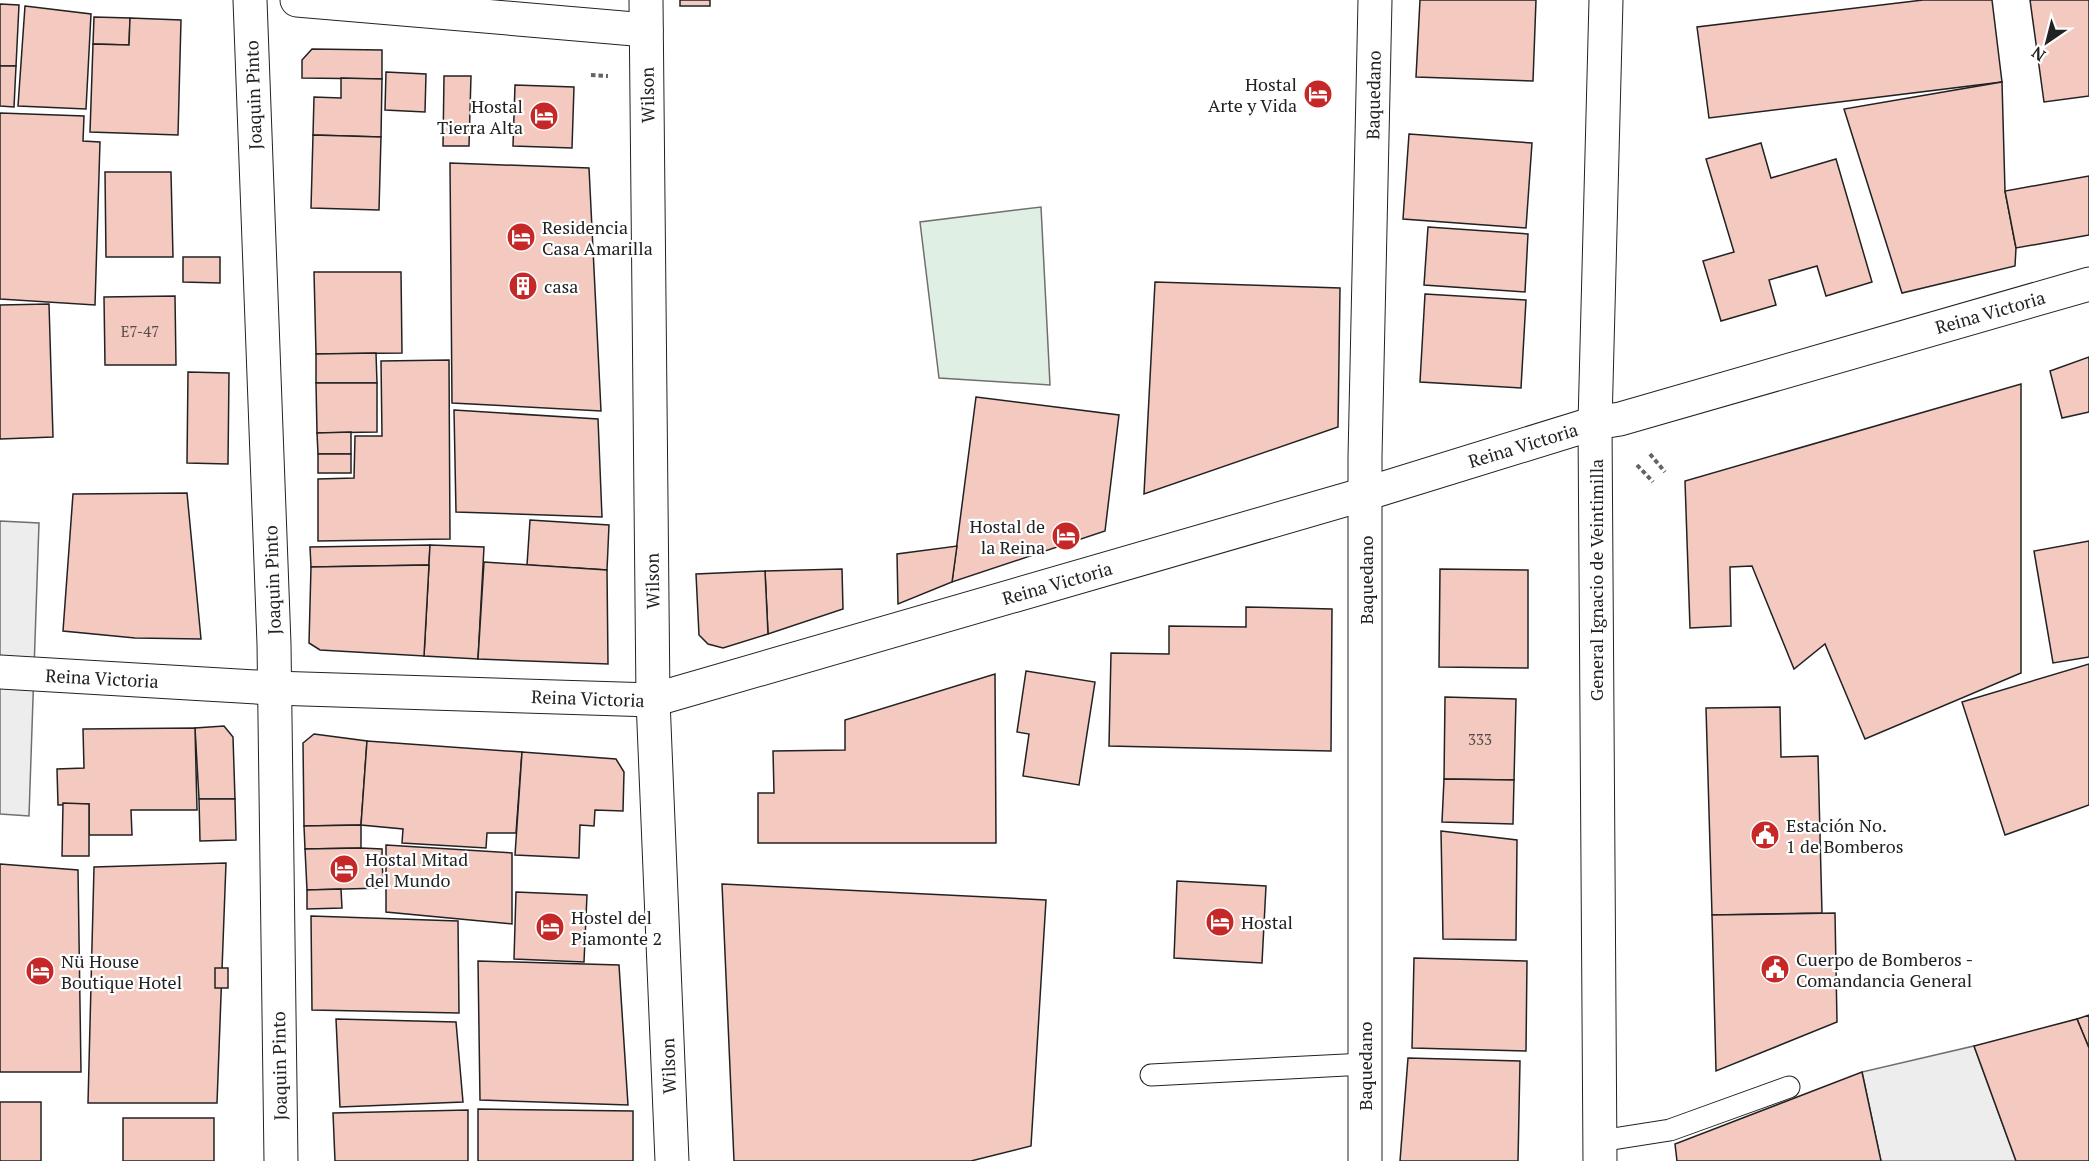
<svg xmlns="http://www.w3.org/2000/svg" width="2089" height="1161" font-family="'PT Serif',serif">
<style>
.green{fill:#e0efe3;stroke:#6f6f6f;stroke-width:1.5}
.parking{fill:#ededed;stroke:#6f6f6f;stroke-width:1.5}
.building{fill:#f3c9c0;stroke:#222;stroke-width:1.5}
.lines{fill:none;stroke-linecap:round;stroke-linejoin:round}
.service-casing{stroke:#222;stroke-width:23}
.minor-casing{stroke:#222;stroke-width:35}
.path{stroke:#646464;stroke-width:4;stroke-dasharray:4.5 3;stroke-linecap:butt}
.service{stroke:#fff;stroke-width:21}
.minor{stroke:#fff;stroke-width:33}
.labels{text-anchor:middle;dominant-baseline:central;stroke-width:4.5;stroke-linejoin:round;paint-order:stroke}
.number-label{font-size:15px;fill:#564c4a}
.poi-label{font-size:18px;fill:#222;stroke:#fff;text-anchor:start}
.street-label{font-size:18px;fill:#222;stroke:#fff}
</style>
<rect width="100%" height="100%" fill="#fff"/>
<!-- green -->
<path class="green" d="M 1041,207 L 1050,385 L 939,378 L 920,222 Z"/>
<!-- parking -->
<g class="parking">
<path d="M 0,521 L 39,523 L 29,816 L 0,814 Z"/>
<path d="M 1974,1046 L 2016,1161 L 1881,1161 L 1862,1072 Z"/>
</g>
<!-- building -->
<g class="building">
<rect x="680" y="0" width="30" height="6"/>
<path d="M 1420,0 L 1536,0 L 1533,81 L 1416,77 Z"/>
<path d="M 1923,0 L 1992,0 L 2002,82 L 1709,118 L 1697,27 Z"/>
<path d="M 2030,0 L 2089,0 L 2089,96 L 2044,102 Z"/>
<path d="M 0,4 L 19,5 L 16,66 L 0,66 Z"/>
<path d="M 25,6 L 91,14 L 86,109 L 18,106 Z"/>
<path d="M 94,17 L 130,18 L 129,45 L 93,44 Z"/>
<path d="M 130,18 L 181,20 L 178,135 L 90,132 L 93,44 L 129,45 Z"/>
<path d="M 312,49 L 382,50 L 382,79 L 302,78 L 302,60 Z"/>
<path d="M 0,66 L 16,66 L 14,107 L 0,106 Z"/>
<path d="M 386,72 L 426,74 L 425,112 L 385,110 Z"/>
<path d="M 444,76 L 471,76 L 469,146 L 443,146 Z"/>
<path d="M 341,78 L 382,79 L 381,137 L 313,135 L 314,97 L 341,98 Z"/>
<path d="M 2002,82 L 2005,191 L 2016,248 L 2015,266 L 1902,293 L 1844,109 Z"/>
<path d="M 515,85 L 574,87 L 572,148 L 513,146 Z"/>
<path d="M 0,113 L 84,116 L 83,141 L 100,142 L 95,305 L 0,299 Z"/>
<path d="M 1409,134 L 1532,143 L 1526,228 L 1403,219 Z"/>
<path d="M 313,135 L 381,137 L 379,210 L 311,208 Z"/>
<path d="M 1761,143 L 1771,178 L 1836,159 L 1872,282 L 1826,296 L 1817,266 L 1769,280 L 1776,305 L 1721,321 L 1703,261 L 1734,252 L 1706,159 Z"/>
<path d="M 450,163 L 589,168 L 601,411 L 452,403 Z"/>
<path d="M 105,172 L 171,172 L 173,257 L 106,257 Z"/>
<path d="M 2089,176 L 2089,235 L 2016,248 L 2005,191 Z"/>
<path d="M 1428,227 L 1528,234 L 1525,292 L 1424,285 Z"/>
<path d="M 183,257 L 220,257 L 220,283 L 183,282 Z"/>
<path d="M 314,272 L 401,272 L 402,353 L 316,354 Z"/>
<path d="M 1155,282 L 1340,288 L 1338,427 L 1144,494 Z"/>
<path d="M 1425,294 L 1526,300 L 1521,388 L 1420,382 Z"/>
<path d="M 175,296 L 176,365 L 105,365 L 104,297 Z"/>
<path d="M 49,304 L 53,437 L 0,439 L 0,305 Z"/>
<path d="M 376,353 L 377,383 L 316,383 L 316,354 Z"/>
<path d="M 2089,357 L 2089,412 L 2062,418 L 2050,371 Z"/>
<path d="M 449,360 L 450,539 L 318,541 L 318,479 L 354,478 L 355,436 L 382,436 L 381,361 Z"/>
<path d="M 188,372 L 229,373 L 228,464 L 187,463 Z"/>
<path d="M 316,383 L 377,383 L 377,432 L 317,433 Z"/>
<path d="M 2021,384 L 2021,673 L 1865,739 L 1825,644 L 1794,669 L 1752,566 L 1730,567 L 1731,626 L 1690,628 L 1685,481 Z"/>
<path d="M 976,397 L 1119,415 L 1105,531 L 952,582 Z"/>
<path d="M 454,410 L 598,419 L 602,517 L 456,512 Z"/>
<path d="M 351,432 L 351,454 L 318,454 L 317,433 Z"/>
<rect x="318" y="454" width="33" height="19"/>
<path d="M 187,493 L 201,639 L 135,638 L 63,631 L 73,494 Z"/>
<path d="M 530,520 L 609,525 L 607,570 L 527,565 Z"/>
<path d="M 2089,541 L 2089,657 L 2053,663 L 2034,551 Z"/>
<path d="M 430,545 L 429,565 L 311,567 L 310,547 Z"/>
<path d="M 430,545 L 484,547 L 478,659 L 424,656 Z"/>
<path d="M 957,546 L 952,582 L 898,604 L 897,554 Z"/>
<path d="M 484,562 L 607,570 L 608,664 L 478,659 Z"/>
<path d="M 429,565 L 424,656 L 320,650 L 309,643 L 311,567 Z"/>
<path d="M 842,569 L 843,609 L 768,634 L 765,571 Z"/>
<path d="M 1440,569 L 1528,570 L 1528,668 L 1439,667 Z"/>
<path d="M 765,571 L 768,634 L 723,648 L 708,644 L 699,635 L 696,574 Z"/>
<path d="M 1246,607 L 1332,609 L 1331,751 L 1109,746 L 1111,653 L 1169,654 L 1169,626 L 1246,627 Z"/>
<path d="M 2089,664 L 2089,805 L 2005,835 L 1962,702 Z"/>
<path d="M 1026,671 L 1095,682 L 1079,785 L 1023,776 L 1029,734 L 1017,732 Z"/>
<path d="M 995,674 L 996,843 L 758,843 L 758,793 L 774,793 L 773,751 L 845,750 L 845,720 Z"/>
<path d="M 1445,697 L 1516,699 L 1514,780 L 1444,779 Z"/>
<path d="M 1780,707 L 1781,757 L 1818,756 L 1822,913 L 1712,915 L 1706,708 Z"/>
<path d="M 224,726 L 233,737 L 235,799 L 199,799 L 195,728 Z"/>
<path d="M 195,728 L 197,810 L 131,810 L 132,835 L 89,835 L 89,804 L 58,805 L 57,769 L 84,768 L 83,729 Z"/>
<path d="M 314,734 L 367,741 L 361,825 L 304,826 L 303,743 Z"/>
<path d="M 367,741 L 522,752 L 516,833 L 487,833 L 486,848 L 402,843 L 403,829 L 361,825 Z"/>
<path d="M 522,752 L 616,759 L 624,772 L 623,811 L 595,810 L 594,826 L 580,825 L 579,858 L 515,855 Z"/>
<path d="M 1444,779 L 1514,780 L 1513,824 L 1442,822 Z"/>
<path d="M 199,799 L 235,799 L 236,840 L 200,841 Z"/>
<path d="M 63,803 L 89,804 L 89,856 L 62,856 Z"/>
<path d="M 361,825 L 361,848 L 305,849 L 304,826 Z"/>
<path d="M 1441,831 L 1517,840 L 1516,940 L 1443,939 Z"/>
<path d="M 386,845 L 512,853 L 512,924 L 386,912 Z"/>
<path d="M 361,848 L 382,849 L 383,888 L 307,890 L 305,849 Z"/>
<path d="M 226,863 L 217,1103 L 88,1103 L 94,867 Z"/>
<path d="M 0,864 L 78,870 L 81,1072 L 0,1072 Z"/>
<path d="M 1177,881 L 1266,886 L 1262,963 L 1174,958 Z"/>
<path d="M 722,884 L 1046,900 L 1031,1146 L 971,1161 L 734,1161 Z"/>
<path d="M 341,889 L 342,908 L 307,909 L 307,890 Z"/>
<path d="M 516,892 L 587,895 L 584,962 L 514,959 Z"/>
<path d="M 1835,913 L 1837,1022 L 1716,1071 L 1712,915 Z"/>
<path d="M 311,916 L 458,921 L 459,1013 L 312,1010 Z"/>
<path d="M 1414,958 L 1527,961 L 1526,1051 L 1412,1048 Z"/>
<path d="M 478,961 L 619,965 L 628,1105 L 480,1100 Z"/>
<rect x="215" y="968" width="13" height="20"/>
<path d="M 2089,1015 L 2089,1048 L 2077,1019 Z"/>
<path d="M 336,1019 L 456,1022 L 463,1102 L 340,1107 Z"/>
<path d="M 2077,1019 L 2089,1048 L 2089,1161 L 2016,1161 L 1974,1046 Z"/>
<path d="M 1408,1058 L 1520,1061 L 1518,1161 L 1400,1161 Z"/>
<path d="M 1862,1072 L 1881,1161 L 1677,1161 L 1675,1144 Z"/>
<rect x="0" y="1102" width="41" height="59"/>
<path d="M 478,1109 L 633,1111 L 633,1161 L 478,1161 Z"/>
<path d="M 468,1110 L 468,1161 L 335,1161 L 333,1113 Z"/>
<rect x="123" y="1118" width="91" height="43"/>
</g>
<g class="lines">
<!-- service casing -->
<g class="service-casing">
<g id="service">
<path d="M 1151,1075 L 1365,1064"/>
<path d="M 1600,1141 L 1670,1130 L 1789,1087"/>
</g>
</g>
<!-- minor casing -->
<g class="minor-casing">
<g id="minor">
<path d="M 250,0 L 274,644 L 281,1161"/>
<path d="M 297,0 L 646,30"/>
<path d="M 646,0 L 653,700 L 672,1161"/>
<path d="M 0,672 L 273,688 L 653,700 L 1365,494 L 1595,423 L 1620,419 L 2089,284"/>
<path d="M 1365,1161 L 1365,457 L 1375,0"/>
<path d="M 1600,1161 L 1595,423 L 1606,0"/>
</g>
</g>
<!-- path -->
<g class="path">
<path d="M 591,75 L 608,76"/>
<path d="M 1650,454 L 1665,472"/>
<path d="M 1637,465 L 1653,482"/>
</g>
<!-- service -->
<use href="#service" class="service"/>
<!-- minor -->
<use href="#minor" class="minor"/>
</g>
<!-- icons -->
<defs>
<g id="hotel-disc" transform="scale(1.5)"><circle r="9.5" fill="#c62828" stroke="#fff"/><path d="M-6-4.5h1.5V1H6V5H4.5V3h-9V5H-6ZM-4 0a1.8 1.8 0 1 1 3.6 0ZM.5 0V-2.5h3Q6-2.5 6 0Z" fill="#fff"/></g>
<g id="building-disc" transform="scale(1.5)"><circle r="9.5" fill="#c62828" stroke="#fff"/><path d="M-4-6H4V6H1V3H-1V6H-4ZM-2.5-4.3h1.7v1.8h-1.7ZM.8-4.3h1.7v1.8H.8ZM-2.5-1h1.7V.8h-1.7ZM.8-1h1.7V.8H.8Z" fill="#fff"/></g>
<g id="civic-disc" transform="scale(1.5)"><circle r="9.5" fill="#c62828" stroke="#fff"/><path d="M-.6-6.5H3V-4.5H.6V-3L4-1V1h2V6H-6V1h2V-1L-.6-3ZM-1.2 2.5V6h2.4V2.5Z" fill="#fff"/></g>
</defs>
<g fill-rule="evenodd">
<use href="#hotel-disc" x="1318" y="94"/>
<use href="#hotel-disc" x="544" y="116"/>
<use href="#hotel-disc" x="521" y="237"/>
<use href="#building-disc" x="523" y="286"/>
<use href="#hotel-disc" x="1066" y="536"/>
<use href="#civic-disc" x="1765" y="835"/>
<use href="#hotel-disc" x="344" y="869"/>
<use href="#hotel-disc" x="1220" y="922"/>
<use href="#hotel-disc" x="550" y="927"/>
<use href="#civic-disc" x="1775" y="969"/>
<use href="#hotel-disc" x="40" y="971"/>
</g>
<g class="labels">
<!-- number labels -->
<g class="number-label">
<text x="140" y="331">E7-47</text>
<text x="1480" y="739">333</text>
</g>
<!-- poi labels -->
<g class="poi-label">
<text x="1297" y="84" text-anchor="end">Hostal<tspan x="1297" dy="21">Arte y Vida</tspan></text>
<text x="523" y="106" text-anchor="end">Hostal<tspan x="523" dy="21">Tierra Alta</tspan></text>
<text x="542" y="227">Residencia<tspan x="542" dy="21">Casa Amarilla</tspan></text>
<text x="544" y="286">casa</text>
<text x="1045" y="526" text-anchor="end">Hostal de<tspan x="1045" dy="21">la Reina</tspan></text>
<text x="1786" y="825">Estación No.<tspan x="1786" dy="21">1 de Bomberos</tspan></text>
<text x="365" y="859">Hostal Mitad<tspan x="365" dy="21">del Mundo</tspan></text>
<text x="571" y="917">Hostel del<tspan x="571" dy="21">Piamonte 2</tspan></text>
<text x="1241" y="922">Hostal</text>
<text x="1796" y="959">Cuerpo de Bomberos -<tspan x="1796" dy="21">Comandancia General</tspan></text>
<text x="61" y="961">Nü House<tspan x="61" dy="21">Boutique Hotel</tspan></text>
</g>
<!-- street labels -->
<g class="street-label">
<text transform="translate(253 95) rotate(-92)">Joaquin Pinto</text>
<text transform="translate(647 95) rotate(-91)">Wilson</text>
<text transform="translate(1373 95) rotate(-89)">Baquedano</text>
<text transform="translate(1990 312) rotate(-16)">Reina Victoria</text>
<text transform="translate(1523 445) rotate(-17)">Reina Victoria</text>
<text transform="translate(272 580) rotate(-92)">Joaquin Pinto</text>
<text transform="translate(1366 580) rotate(-90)">Baquedano</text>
<text transform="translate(1596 580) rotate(-90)">General Ignacio de Veintimilla</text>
<text transform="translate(652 581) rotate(-91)">Wilson</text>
<text transform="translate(1057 583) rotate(-16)">Reina Victoria</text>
<text transform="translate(102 678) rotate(3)">Reina Victoria</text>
<text transform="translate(588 698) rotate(2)">Reina Victoria</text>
<text transform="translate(279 1066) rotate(-91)">Joaquin Pinto</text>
<text transform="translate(668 1066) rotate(-92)">Wilson</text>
<text transform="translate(1365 1066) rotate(-90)">Baquedano</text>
</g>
</g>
<!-- north arrow -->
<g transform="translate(2047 42) rotate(215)" stroke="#ffffff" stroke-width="4.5" paint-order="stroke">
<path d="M0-4.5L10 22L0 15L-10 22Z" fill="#222222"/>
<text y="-9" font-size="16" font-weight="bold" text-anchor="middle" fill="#222222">N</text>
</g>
</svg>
